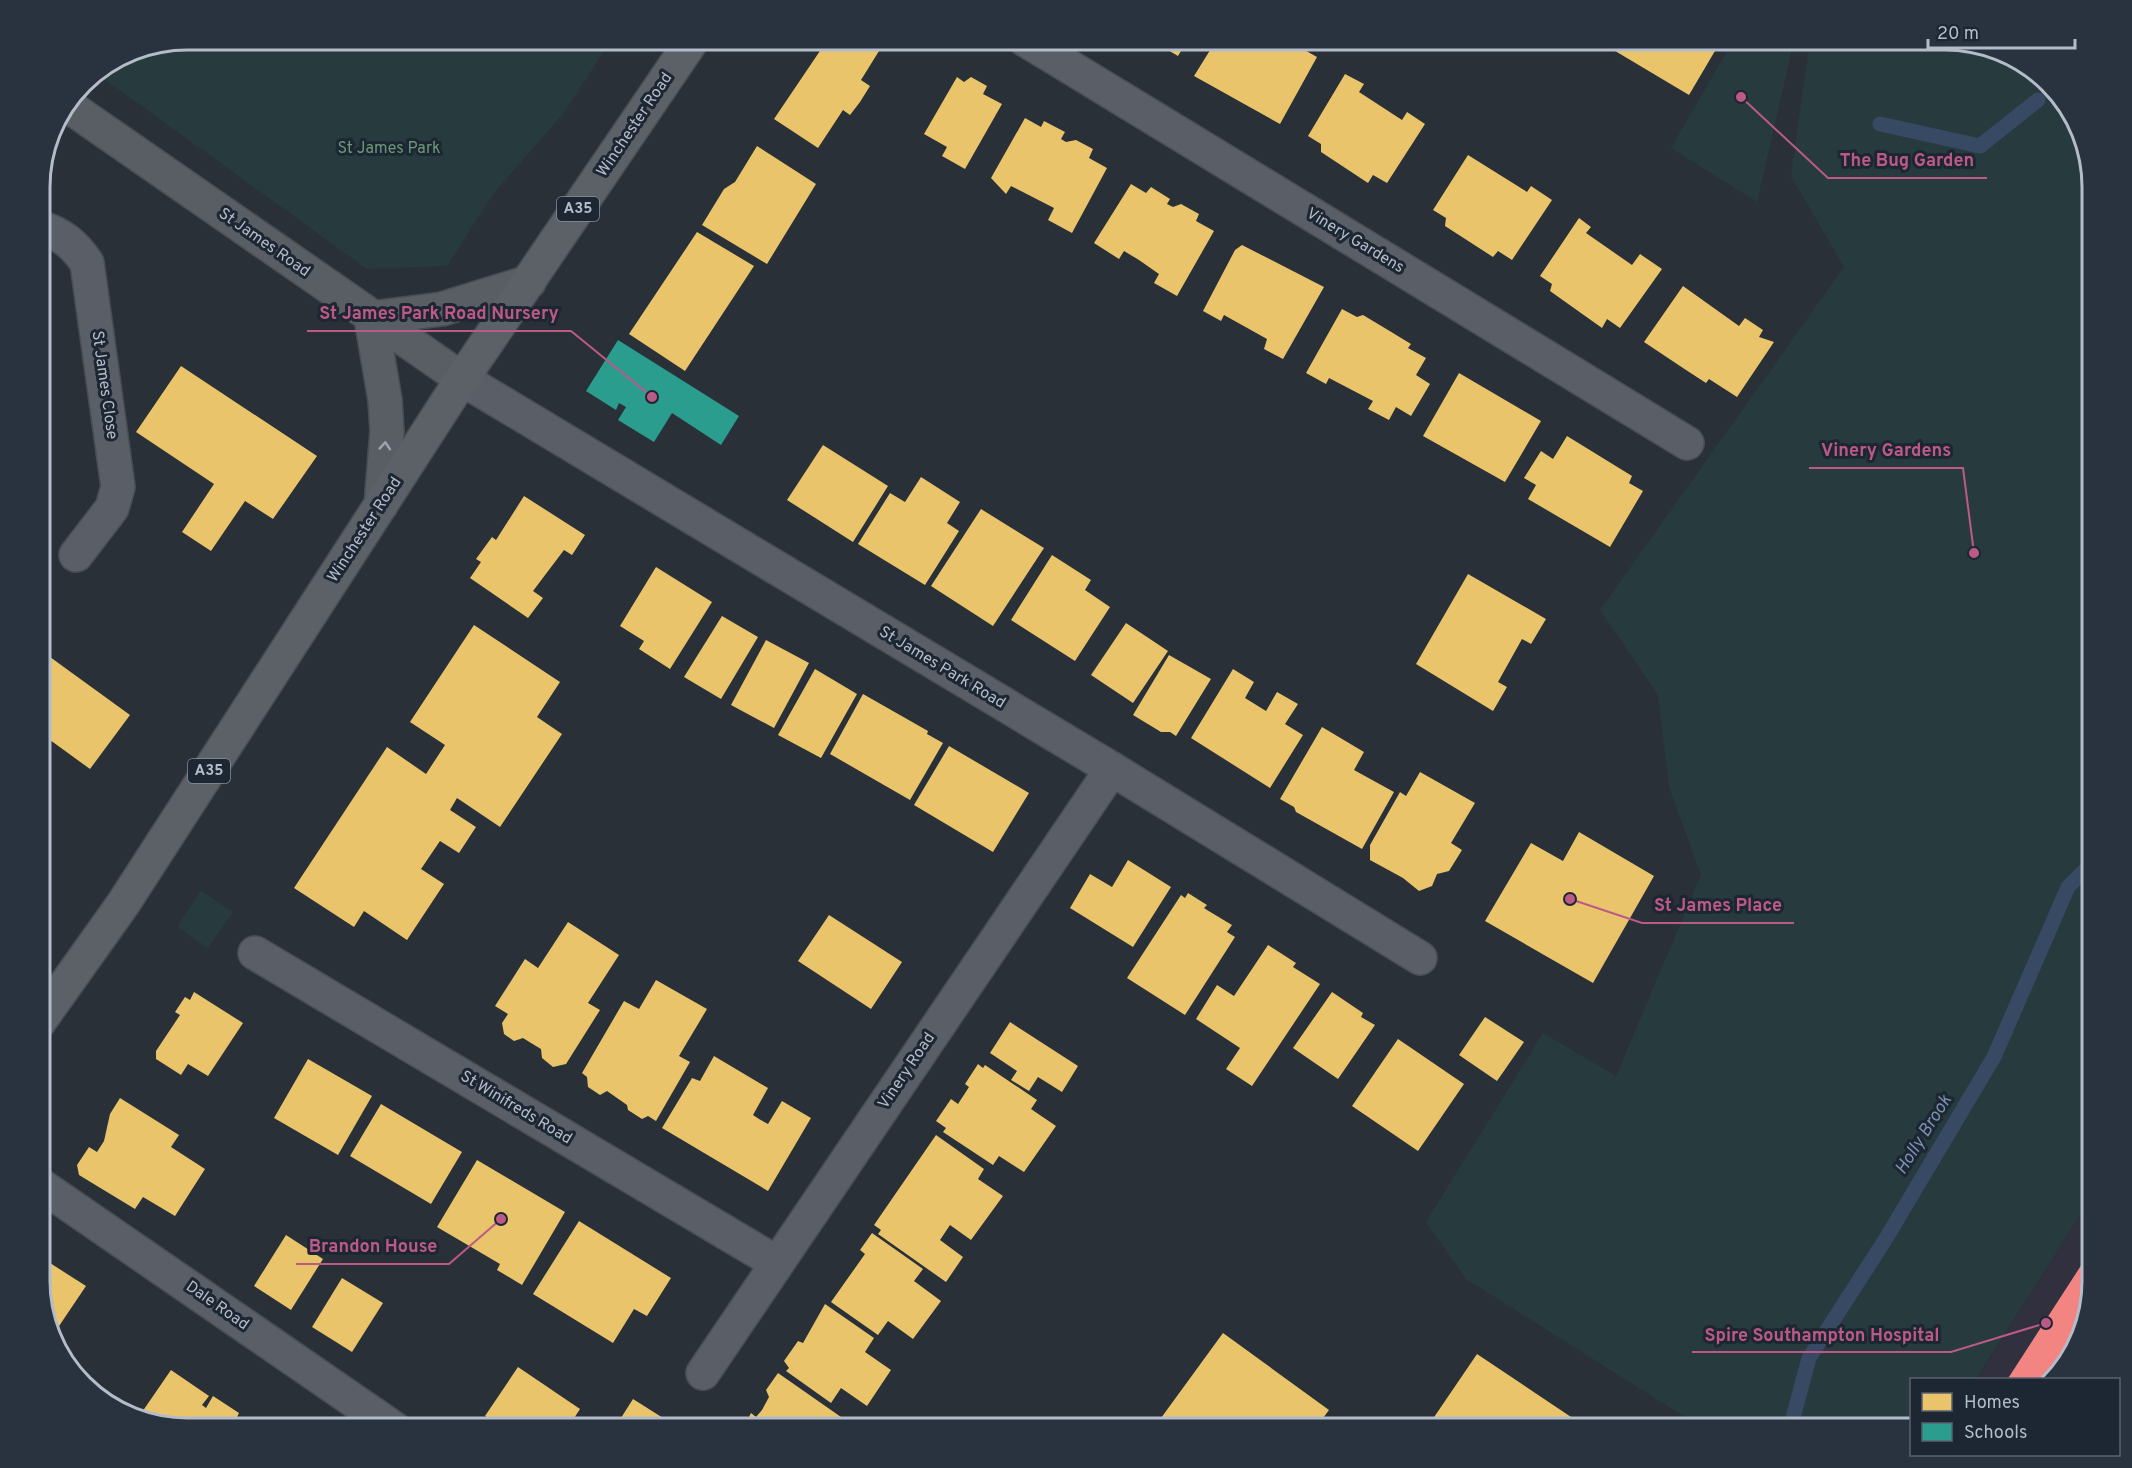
<svg xmlns="http://www.w3.org/2000/svg" width="2132" height="1468" font-family="Overpass,sans-serif">
<style>
.medical{fill:#31303e}
.green{fill:#273a3e}
.homes{fill:#e9c46a}
.schools{fill:#2a9d8f}
.health{fill:#f28482}
.lines{fill:none;stroke-linecap:round;stroke-linejoin:round}
.stream{stroke:#384963;stroke-width:15}
.street-casing{stroke:#484c53;stroke-width:36}
.secondary-casing{stroke:#484c53;stroke-width:36}
.primary-casing{stroke:#484c55;stroke-width:36}
.street{stroke:#5a5e66;stroke-width:33}
.secondary{stroke:#595d64;stroke-width:33}
.primary{stroke:#5c6168;stroke-width:33}
.oneway{stroke:#9da4b0}
.labels{text-anchor:middle;dominant-baseline:central;stroke-width:6;stroke-linejoin:round;paint-order:stroke}
.shield{fill:#1d2633;stroke:#878f9c;stroke-width:1.5}
.shield-label{font-size:15px;font-weight:bold;fill:#b4bcc9}
.street-label{font-size:16px;fill:#b4bcc9;stroke:#1d2633}
.park-label{font-size:16px;fill:#6b9a76;stroke:#1d2633}
.water-label{font-size:18px;font-style:italic;fill:#7c92b1;stroke:#1d2633}
.rim{fill:none;stroke:#b4bcc9;stroke-width:3}
.leader{fill:none;stroke:#bc5a87;stroke-width:2}
.callout-dot{fill:#bc5a87;stroke:#1d2633;stroke-width:2}
.callout-label{font-size:18px;text-anchor:middle;font-weight:bold;fill:#bc5a87;stroke:#1d2633;stroke-width:6;stroke-linejoin:round;paint-order:stroke}
</style>
<rect width="100%" height="100%" fill="#2a3038"/>
<!-- medical -->
<path class="medical" d="M 2093,1195 L 2093,1282 L 2050,1379 L 1976,1380 Z"/>
<!-- green -->
<g class="green">
<path d="M 186,39 L 612,39 L 563,114 L 493,194 L 447,266 L 367,269 L 96,73 L 130,50 Z"/>
<path d="M 1734,39 L 1788,39 L 1793,45 L 1757,202 L 1671,148 Z"/>
<path d="M 1810,39 L 1946,39 L 2028,64 L 2073,113 L 2093,186 L 2093,1195 L 1976,1379 L 1912,1380 L 1911,1429 L 1704,1429 L 1466,1279 L 1426,1222 L 1543,1033 L 1616,1076 L 1701,875 L 1669,787 L 1658,695 L 1600,610 L 1844,267 L 1791,176 Z"/>
<path d="M 201,891 L 233,912 L 208,948 L 177,927 Z"/>
</g>
<!-- homes -->
<g class="homes">
<path d="M 828,39 L 878,39 L 884,43 L 861,80 L 870,86 L 860,102 L 850,115 L 843,110 L 818,148 L 774,119 Z"/>
<path d="M 1149,39 L 1188,39 L 1178,56 Z"/>
<path d="M 1217,39 L 1285,39 L 1317,57 L 1280,124 L 1194,76 Z"/>
<path d="M 1595,39 L 1722,39 L 1689,95 Z"/>
<path d="M 1345,74 L 1364,84 L 1359,92 L 1402,120 L 1407,112 L 1425,124 L 1387,183 L 1373,175 L 1368,183 L 1321,152 L 1321,144 L 1308,136 Z"/>
<path d="M 957,77 L 964,82 L 971,77 L 987,86 L 983,94 L 1002,104 L 965,169 L 942,156 L 947,147 L 924,134 Z"/>
<path d="M 1025,118 L 1041,127 L 1044,121 L 1065,132 L 1061,139 L 1066,142 L 1076,140 L 1093,149 L 1089,158 L 1107,168 L 1072,233 L 1048,220 L 1054,208 L 1011,186 L 1006,194 L 991,178 Z"/>
<path d="M 757,146 L 816,184 L 767,264 L 702,225 L 724,189 L 735,182 Z"/>
<path d="M 1468,155 L 1527,192 L 1531,186 L 1552,200 L 1512,260 L 1498,251 L 1493,257 L 1445,226 L 1446,218 L 1433,210 Z"/>
<path d="M 1131,184 L 1146,193 L 1151,187 L 1170,199 L 1167,204 L 1173,207 L 1181,204 L 1199,214 L 1196,221 L 1214,231 L 1177,296 L 1154,283 L 1159,274 L 1139,260 L 1124,251 L 1119,259 L 1094,243 Z"/>
<path d="M 1579,218 L 1591,227 L 1586,233 L 1632,265 L 1640,254 L 1662,269 L 1620,328 L 1607,319 L 1602,328 L 1550,291 L 1552,284 L 1540,276 Z"/>
<path d="M 697,232 L 754,266 L 685,371 L 629,334 Z"/>
<path d="M 1242,245 L 1324,287 L 1283,359 L 1264,349 L 1267,339 L 1224,315 L 1221,321 L 1203,311 L 1235,250 Z"/>
<path d="M 1683,286 L 1739,326 L 1745,318 L 1763,330 L 1759,337 L 1774,342 L 1737,397 L 1709,379 L 1706,383 L 1686,370 L 1644,342 Z"/>
<path d="M 1342,309 L 1357,317 L 1363,315 L 1388,330 L 1411,344 L 1408,348 L 1426,358 L 1416,375 L 1430,384 L 1411,416 L 1396,407 L 1389,420 L 1368,409 L 1373,401 L 1329,378 L 1326,384 L 1306,373 Z"/>
<path d="M 181,366 L 317,456 L 273,519 L 245,501 L 211,551 L 182,532 L 214,484 L 136,432 Z"/>
<path d="M 1459,373 L 1541,421 L 1505,482 L 1423,436 Z"/>
<path d="M 1567,436 L 1632,476 L 1629,483 L 1643,491 L 1610,547 L 1528,499 L 1536,485 L 1524,478 L 1541,451 L 1553,459 Z"/>
<path d="M 823,445 L 888,486 L 853,542 L 787,500 Z"/>
<path d="M 921,477 L 960,502 L 947,523 L 959,531 L 925,585 L 858,544 L 890,493 L 905,502 Z"/>
<path d="M 524,496 L 585,535 L 572,555 L 564,550 L 533,591 L 543,598 L 528,618 L 470,578 L 481,562 L 476,559 L 492,537 L 496,540 Z"/>
<path d="M 981,509 L 1044,548 L 993,626 L 931,586 Z"/>
<path d="M 1052,555 L 1091,580 L 1085,590 L 1110,607 L 1075,661 L 1011,620 Z"/>
<path d="M 656,567 L 712,602 L 670,669 L 639,649 L 644,641 L 620,626 Z"/>
<path d="M 1468,574 L 1546,619 L 1531,644 L 1522,639 L 1498,682 L 1507,687 L 1493,711 L 1416,664 Z"/>
<path d="M 722,616 L 758,637 L 721,699 L 684,677 Z"/>
<path d="M 1126,623 L 1168,651 L 1133,703 L 1091,675 Z"/>
<path d="M 474,625 L 560,682 L 537,717 L 562,734 L 500,827 L 457,798 L 450,810 L 476,827 L 459,853 L 440,841 L 421,869 L 444,884 L 407,940 L 364,911 L 354,927 L 294,888 L 387,747 L 426,774 L 445,745 L 410,722 Z"/>
<path d="M 766,640 L 809,663 L 774,728 L 731,705 Z"/>
<path d="M 39,649 L 130,715 L 90,769 L 39,732 Z"/>
<path d="M 1169,655 L 1211,679 L 1176,736 L 1170,732 L 1161,732 L 1133,715 Z"/>
<path d="M 815,669 L 857,694 L 821,758 L 778,735 Z"/>
<path d="M 1233,669 L 1254,682 L 1245,698 L 1266,711 L 1277,692 L 1298,704 L 1285,724 L 1303,735 L 1270,788 L 1191,738 Z"/>
<path d="M 863,694 L 928,731 L 927,734 L 943,743 L 910,800 L 830,754 Z"/>
<path d="M 1322,727 L 1364,752 L 1354,770 L 1394,792 L 1362,849 L 1296,812 L 1294,807 L 1280,799 Z"/>
<path d="M 949,746 L 1029,793 L 993,852 L 914,805 Z"/>
<path d="M 1420,772 L 1475,803 L 1451,843 L 1462,850 L 1449,871 L 1437,874 L 1432,886 L 1419,891 L 1403,878 L 1370,860 L 1370,845 L 1400,792 L 1406,796 Z"/>
<path d="M 1579,832 L 1654,876 L 1593,983 L 1485,921 L 1531,843 L 1563,861 Z"/>
<path d="M 1128,860 L 1171,887 L 1133,947 L 1070,908 L 1090,874 L 1112,887 Z"/>
<path d="M 1188,893 L 1207,905 L 1204,908 L 1207,910 L 1232,925 L 1227,932 L 1235,937 L 1185,1015 L 1127,978 L 1181,895 L 1185,898 Z"/>
<path d="M 829,915 L 902,962 L 871,1009 L 798,961 Z"/>
<path d="M 568,922 L 619,955 L 588,1003 L 600,1010 L 566,1064 L 553,1067 L 542,1058 L 541,1049 L 531,1043 L 523,1038 L 514,1041 L 504,1034 L 502,1023 L 508,1014 L 495,1006 L 525,959 L 538,968 Z"/>
<path d="M 1268,945 L 1296,963 L 1293,967 L 1320,984 L 1252,1086 L 1226,1069 L 1240,1048 L 1196,1019 L 1217,985 L 1234,996 Z"/>
<path d="M 656,980 L 707,1009 L 679,1056 L 690,1062 L 656,1121 L 648,1116 L 642,1119 L 628,1110 L 627,1105 L 607,1091 L 600,1095 L 588,1087 L 587,1077 L 582,1073 L 624,1001 L 639,1009 Z"/>
<path d="M 194,992 L 243,1023 L 208,1076 L 188,1064 L 181,1075 L 156,1059 L 156,1051 L 180,1015 L 175,1012 L 185,997 L 190,1000 Z"/>
<path d="M 1332,992 L 1363,1013 L 1361,1017 L 1375,1025 L 1338,1079 L 1293,1048 Z"/>
<path d="M 1485,1017 L 1524,1042 L 1497,1081 L 1459,1055 Z"/>
<path d="M 1010,1022 L 1078,1066 L 1062,1092 L 1038,1077 L 1029,1091 L 1011,1080 L 1017,1071 L 990,1053 Z"/>
<path d="M 1398,1039 L 1464,1084 L 1418,1151 L 1352,1106 Z"/>
<path d="M 714,1056 L 768,1088 L 753,1115 L 759,1119 L 768,1124 L 782,1101 L 811,1118 L 768,1191 L 662,1128 L 692,1078 L 700,1081 Z"/>
<path d="M 308,1059 L 372,1096 L 338,1155 L 274,1118 Z"/>
<path d="M 978,1064 L 983,1068 L 985,1065 L 1037,1100 L 1031,1109 L 1056,1126 L 1024,1172 L 999,1156 L 993,1165 L 943,1132 L 946,1128 L 936,1121 L 951,1099 L 958,1104 L 969,1087 L 965,1084 Z"/>
<path d="M 120,1098 L 179,1135 L 171,1147 L 205,1169 L 175,1216 L 143,1197 L 135,1209 L 79,1175 L 77,1165 L 89,1147 L 97,1152 L 104,1141 L 110,1114 Z"/>
<path d="M 381,1104 L 462,1152 L 431,1204 L 350,1156 Z"/>
<path d="M 936,1135 L 984,1169 L 978,1179 L 1003,1196 L 971,1240 L 950,1225 L 940,1240 L 963,1257 L 946,1282 L 878,1234 L 881,1230 L 874,1225 Z"/>
<path d="M 477,1160 L 565,1212 L 522,1285 L 497,1270 L 500,1264 L 437,1227 Z"/>
<path d="M 579,1221 L 671,1278 L 647,1316 L 634,1309 L 613,1343 L 533,1294 Z"/>
<path d="M 872,1233 L 923,1269 L 914,1281 L 941,1301 L 913,1339 L 888,1321 L 878,1335 L 831,1302 L 865,1254 L 860,1250 Z"/>
<path d="M 286,1235 L 323,1259 L 291,1310 L 254,1286 Z"/>
<path d="M 39,1256 L 86,1286 L 53,1335 L 39,1291 Z"/>
<path d="M 342,1278 L 383,1303 L 352,1352 L 312,1327 Z"/>
<path d="M 825,1304 L 874,1338 L 865,1352 L 891,1370 L 867,1406 L 841,1388 L 831,1403 L 786,1371 L 789,1368 L 784,1361 L 798,1341 L 803,1343 Z"/>
<path d="M 1223,1333 L 1329,1410 L 1315,1429 L 1153,1429 Z"/>
<path d="M 1477,1354 L 1589,1429 L 1426,1429 Z"/>
<path d="M 518,1367 L 580,1409 L 567,1429 L 505,1429 L 485,1416 Z"/>
<path d="M 171,1370 L 209,1396 L 202,1405 L 206,1408 L 213,1396 L 239,1413 L 236,1419 L 246,1426 L 244,1429 L 186,1429 L 140,1415 Z"/>
<path d="M 778,1373 L 841,1417 L 837,1422 L 847,1429 L 743,1429 L 751,1413 L 756,1417 L 762,1410 L 769,1397 L 766,1390 Z"/>
<path d="M 633,1399 L 671,1423 L 667,1429 L 614,1429 Z"/>
</g>
<!-- schools -->
<path class="schools" d="M 618,340 L 739,416 L 721,445 L 672,413 L 654,442 L 618,420 L 626,407 L 619,403 L 616,410 L 586,391 Z"/>
<!-- health -->
<path class="health" d="M 2093,1247 L 2093,1282 L 2068,1364 L 2050,1380 L 2007,1380 Z"/>
<g class="lines">
<!-- stream -->
<g class="stream">
<path d="M 1880,124 L 1980,146 L 2038,100"/>
<path d="M 1790,1429 L 1809,1358 L 1885,1240 L 1994,1057 L 2068,887 L 2093,862"/>
</g>
<!-- street casing -->
<g class="street-casing">
<g id="street">
<path d="M 1024,39 L 1687,443"/>
<path d="M 39,227 C 62,234 74,244 87,263 L 118,487 L 112,508 L 76,555"/>
<path d="M 462,379 L 1112,769 L 1420,958"/>
<path d="M 255,953 L 777,1263"/>
<path d="M 39,1184 L 395,1429"/>
<path d="M 703,1373 L 1112,769"/>
</g>
</g>
<!-- secondary casing -->
<g class="secondary-casing">
<g id="secondary">
<path d="M 67,105 L 462,379"/>
<path d="M 371,318 L 385,400 L 387,431 L 381,505"/>
<path d="M 371,318 L 442,309 L 529,282"/>
</g>
</g>
<!-- primary casing -->
<g class="primary-casing">
<path id="primary" d="M 39,1022 L 123,904 L 462,379 L 693,39"/>
</g>
<!-- street -->
<use href="#street" class="street"/>
<!-- secondary -->
<use href="#secondary" class="secondary"/>
<!-- primary -->
<use href="#primary" class="primary"/>
</g>
<!-- one-way arrows -->
<defs><path id="oneway-chevron" d="M-2-3.5L2.5 0L-2 3.5" fill="none" stroke-width="1.6" stroke-linecap="round" stroke-linejoin="round" transform="scale(1.5)"/></defs>
<use class="oneway" href="#oneway-chevron" transform="translate(385 446) rotate(-86)"/>
<g class="labels">
<!-- shield labels -->
<g class="shield">
<rect x="557" y="197" width="42" height="24" rx="4.5"/>
<rect x="188" y="759" width="42" height="24" rx="4.5"/>
</g>
<g class="shield-label">
<text x="578" y="209">A35</text>
<text x="209" y="771">A35</text>
</g>
<!-- street labels -->
<g class="street-label">
<text transform="translate(635 125) rotate(-56)">Winchester Road</text>
<text transform="translate(1355 241) rotate(31)">Vinery Gardens</text>
<text transform="translate(264 243) rotate(35)">St James Road</text>
<text transform="translate(104 385) rotate(82)">St James Close</text>
<text transform="translate(365 530) rotate(-57)">Winchester Road</text>
<text transform="translate(942 668) rotate(31)">St James Park Road</text>
<text transform="translate(907 1071) rotate(-56)">Vinery Road</text>
<text transform="translate(516 1108) rotate(31)">St Winifreds Road</text>
<text transform="translate(217 1306) rotate(35)">Dale Road</text>
</g>
<!-- park labels -->
<g class="park-label">
<text x="389" y="149">St James Park</text>
</g>
<!-- water labels -->
<g class="water-label">
<text transform="translate(1924 1135) rotate(-58)">Holly Brook</text>
</g>
</g>
<!-- crop -->
<path d="M0 0H2132V1468H0ZM187 50H1945A137 137 0 0 1 2082 187V1281A137 137 0 0 1 1945 1418H187A137 137 0 0 1 50 1281V187A137 137 0 0 1 187 50Z" fill="#29323f" fill-rule="evenodd"/>
<path class="rim" d="M187 50H1945A137 137 0 0 1 2082 187V1281A137 137 0 0 1 1945 1418H187A137 137 0 0 1 50 1281V187A137 137 0 0 1 187 50Z"/>
<!-- callouts -->
<path class="leader" d="M1741 97L1828 178H1987M652 397L571 331H307M1974 553L1963 468H1809M1570 899L1642 923H1794M501 1219L449 1264H296M2046 1323L1951 1352H1692"/>
<g class="callout-dot">
<circle cx="1741" cy="97" r="6"/>
<circle cx="652" cy="397" r="6"/>
<circle cx="1974" cy="553" r="6"/>
<circle cx="1570" cy="899" r="6"/>
<circle cx="501" cy="1219" r="6"/>
<circle cx="2046" cy="1323" r="6"/>
</g>
<g class="callout-label">
<text x="1907" y="166">The Bug Garden</text>
<text x="439" y="319">St James Park Road Nursery</text>
<text x="1886" y="456">Vinery Gardens</text>
<text x="1718" y="911">St James Place</text>
<text x="373" y="1252">Brandon House</text>
<text x="1822" y="1341">Spire Southampton Hospital</text>
</g>
<!-- legend -->
<rect x="1910" y="1378" width="210" height="78" fill="#1d2633" stroke="#59626f" stroke-width="1.5"/>
<rect x="1922" y="1393" width="30" height="18" fill="#e9c46a" stroke="#59626f" stroke-width="1.5"/>
<text x="1964" y="1408" font-size="18" fill="#b4bcc9">Homes</text>
<rect x="1922" y="1423" width="30" height="18" fill="#2a9d8f" stroke="#59626f" stroke-width="1.5"/>
<text x="1964" y="1438" font-size="18" fill="#b4bcc9">Schools</text>
<!-- scale -->
<path d="M1928 39v9h147v-9" fill="none" stroke="#b4bcc9" stroke-width="3"/>
<text x="1937" y="39" font-size="18" fill="#b4bcc9" stroke="#1d2633" stroke-width="4.5" paint-order="stroke">20 m</text>
</svg>
